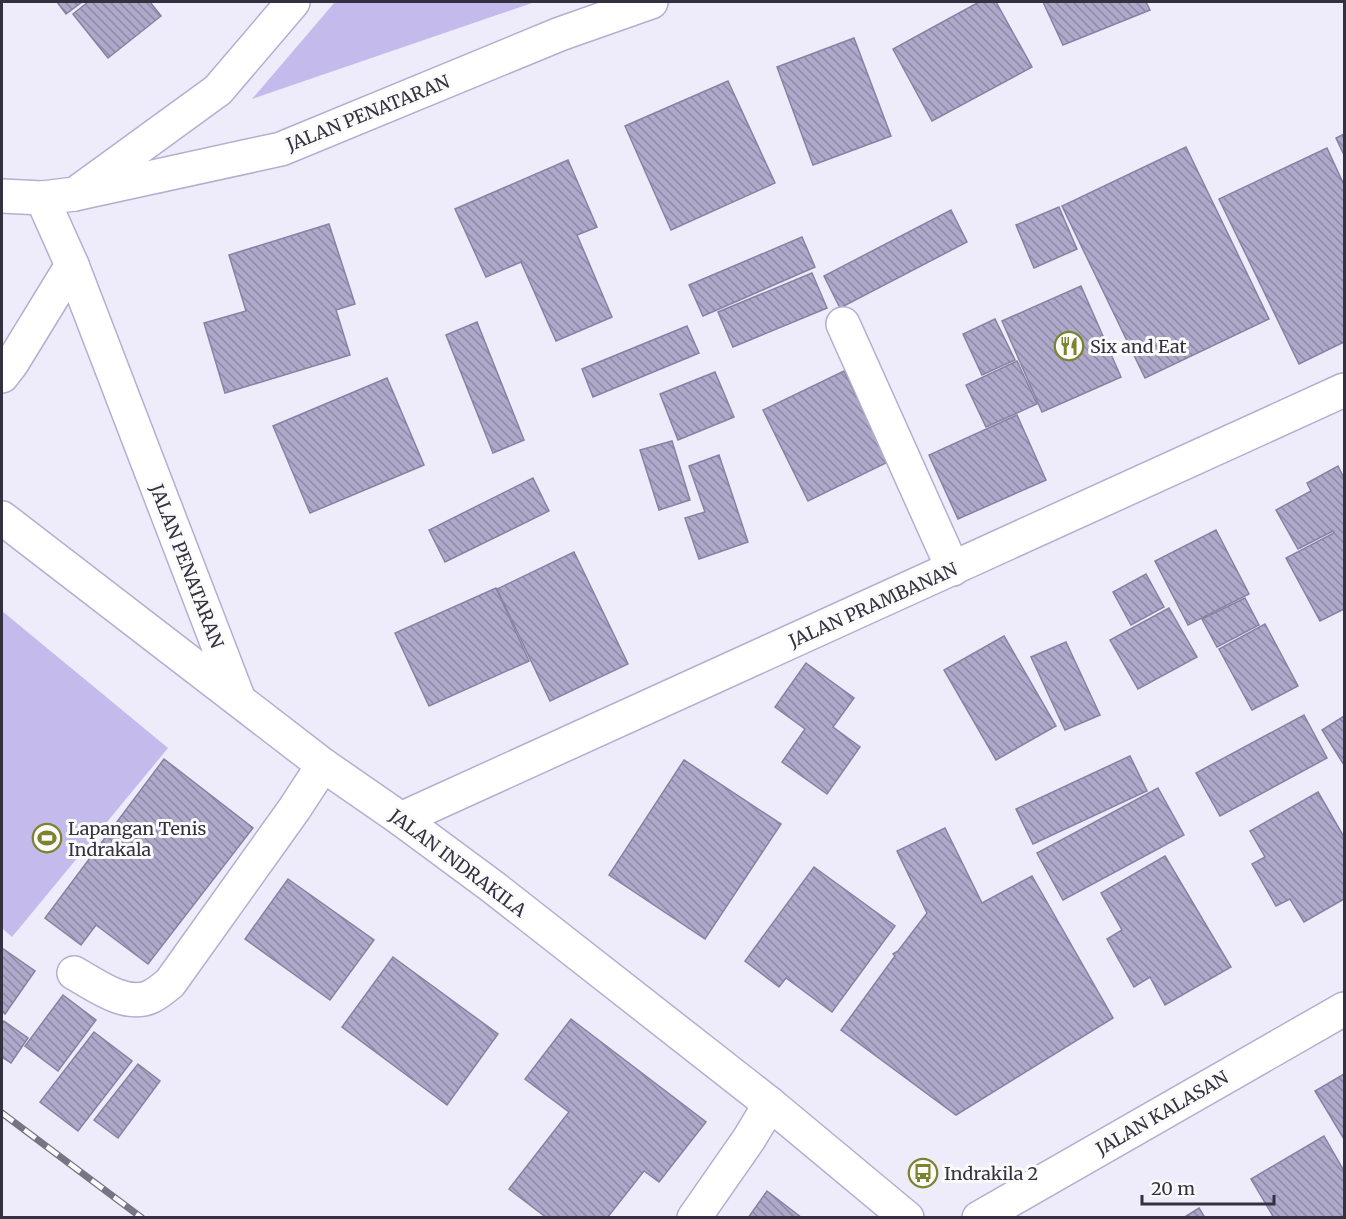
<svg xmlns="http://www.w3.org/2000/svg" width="1346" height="1219" font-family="Merriweather,serif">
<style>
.park{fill:#c4baec}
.building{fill:url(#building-back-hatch);stroke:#8882a2;stroke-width:1.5}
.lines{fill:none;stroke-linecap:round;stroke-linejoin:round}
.minor-casing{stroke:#b4aed0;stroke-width:36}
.minor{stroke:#fff;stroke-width:33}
.rail-casing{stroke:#777483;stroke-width:7}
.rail{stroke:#fbfbfb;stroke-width:4.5;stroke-dasharray:14;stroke-linecap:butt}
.labels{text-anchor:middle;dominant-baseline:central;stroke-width:6;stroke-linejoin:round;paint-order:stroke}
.street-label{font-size:18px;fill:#33313f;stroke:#fbfbfb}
.poi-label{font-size:18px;fill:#33313f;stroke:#fbfbfb;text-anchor:start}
</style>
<defs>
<pattern id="building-back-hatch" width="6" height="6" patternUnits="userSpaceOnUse" patternTransform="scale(1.5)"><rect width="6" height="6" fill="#aea8ca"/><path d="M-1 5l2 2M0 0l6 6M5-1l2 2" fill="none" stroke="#8e89a5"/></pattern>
</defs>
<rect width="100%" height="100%" fill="#eeebfa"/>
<!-- park -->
<g class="park">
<path d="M 335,2 L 535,2 L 252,99 Z"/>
<path d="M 2,611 L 168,748 L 12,937 L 2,928 Z"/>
</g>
<!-- building -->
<g class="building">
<path d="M 57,2 L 82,2 L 66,14 Z"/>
<path d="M 88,2 L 150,2 L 161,16 L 108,58 L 73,14 Z"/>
<path d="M 979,2 L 996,2 L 1032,67 L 932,121 L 893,49 Z"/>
<path d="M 1043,2 L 1146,2 L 1150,10 L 1063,45 Z"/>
<path d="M 854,38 L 891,136 L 813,165 L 777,67 Z"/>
<path d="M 728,81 L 775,183 L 671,230 L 625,126 Z"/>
<path d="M 1344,134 L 1344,155 L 1336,138 Z"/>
<path d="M 1186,147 L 1269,319 L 1145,378 L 1062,206 Z"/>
<path d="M 1327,148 L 1344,185 L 1344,342 L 1299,364 L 1219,199 Z"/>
<path d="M 568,160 L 597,227 L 577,235 L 612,317 L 556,341 L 521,262 L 486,277 L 455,209 Z"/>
<path d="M 1059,207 L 1077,249 L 1034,268 L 1016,225 Z"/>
<path d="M 951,210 L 967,242 L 840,308 L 824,276 Z"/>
<path d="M 329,224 L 355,304 L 336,310 L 350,355 L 225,393 L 204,323 L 246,311 L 229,255 Z"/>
<path d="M 802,237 L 815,267 L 703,316 L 689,285 Z"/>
<path d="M 812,273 L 827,308 L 733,347 L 718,312 Z"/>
<path d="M 1081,286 L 1121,377 L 1042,412 L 1002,321 Z"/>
<path d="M 995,319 L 1015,360 L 982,375 L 963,334 Z"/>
<path d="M 477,322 L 524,440 L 493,453 L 446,335 Z"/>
<path d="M 687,326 L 699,353 L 593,397 L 582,369 Z"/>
<path d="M 1017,361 L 1037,404 L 986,427 L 966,385 Z"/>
<path d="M 844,371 L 888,462 L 808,501 L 763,410 Z"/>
<path d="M 715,372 L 734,417 L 678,440 L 660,394 Z"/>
<path d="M 387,378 L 424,465 L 310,513 L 273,426 Z"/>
<path d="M 1017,415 L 1046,480 L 958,519 L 929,455 Z"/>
<path d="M 672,441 L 690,500 L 659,510 L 640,450 Z"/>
<path d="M 719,455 L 748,542 L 699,559 L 685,518 L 705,512 L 689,466 Z"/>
<path d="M 1338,466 L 1344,478 L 1344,609 L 1320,621 L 1286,558 L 1334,533 L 1333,531 L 1298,549 L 1276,510 L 1311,491 L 1307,483 Z"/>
<path d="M 533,478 L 549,511 L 445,562 L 429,530 Z"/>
<path d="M 1216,530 L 1249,594 L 1188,625 L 1155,561 Z"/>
<path d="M 574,552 L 628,664 L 550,701 L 497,589 Z"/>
<path d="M 1146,574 L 1164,607 L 1131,625 L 1113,592 Z"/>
<path d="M 496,588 L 529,661 L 429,706 L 395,633 Z"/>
<path d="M 1245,598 L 1259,625 L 1217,647 L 1202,619 Z"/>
<path d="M 1169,608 L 1197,657 L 1138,689 L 1110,640 Z"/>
<path d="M 1265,624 L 1298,686 L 1252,710 L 1219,649 Z"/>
<path d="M 1004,636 L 1056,726 L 996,760 L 944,670 Z"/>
<path d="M 1066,642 L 1100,715 L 1065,730 L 1031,657 Z"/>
<path d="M 806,663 L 854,698 L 833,727 L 860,747 L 827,794 L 782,762 L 805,729 L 775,707 Z"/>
<path d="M 1304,715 L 1327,758 L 1220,816 L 1196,773 Z"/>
<path d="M 1344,716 L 1344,765 L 1322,730 Z"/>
<path d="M 1130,756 L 1147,791 L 1033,844 L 1016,809 Z"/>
<path d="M 164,759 L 253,828 L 148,964 L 96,925 L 81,945 L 45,918 Z"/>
<path d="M 684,760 L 781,824 L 705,939 L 609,875 Z"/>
<path d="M 1158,788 L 1184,835 L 1063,900 L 1037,853 Z"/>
<path d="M 1318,792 L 1344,837 L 1344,899 L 1304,922 L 1290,899 L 1276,906 L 1252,864 L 1265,857 L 1250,831 Z"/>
<path d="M 945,828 L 982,903 L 1032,876 L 1113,1018 L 956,1115 L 841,1030 L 895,956 L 893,954 L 898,951 L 927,913 L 897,851 Z"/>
<path d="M 1165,856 L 1231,967 L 1165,1005 L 1150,977 L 1134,987 L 1107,939 L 1122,930 L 1101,893 Z"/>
<path d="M 814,867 L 895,926 L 832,1012 L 786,978 L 779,987 L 745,961 Z"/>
<path d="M 288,879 L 374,940 L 330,1000 L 245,939 Z"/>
<path d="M 2,948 L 35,971 L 5,1014 L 2,1011 Z"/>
<path d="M 393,957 L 498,1034 L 447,1105 L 342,1027 Z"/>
<path d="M 63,995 L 96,1020 L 58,1071 L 25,1046 Z"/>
<path d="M 571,1019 L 706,1122 L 659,1182 L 644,1171 L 607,1218 L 547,1218 L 509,1189 L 569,1112 L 525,1079 Z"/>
<path d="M 4,1021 L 28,1038 L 11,1063 L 2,1057 L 2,1024 Z"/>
<path d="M 94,1032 L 132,1061 L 78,1131 L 40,1102 Z"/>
<path d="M 138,1064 L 160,1081 L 118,1138 L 94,1120 Z"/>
<path d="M 1344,1074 L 1344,1139 L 1315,1091 Z"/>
<path d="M 1324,1136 L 1344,1171 L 1344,1218 L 1274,1218 L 1251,1179 Z"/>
<path d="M 767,1191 L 802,1218 L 748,1218 Z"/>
<path d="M 1199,1208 L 1205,1218 L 1183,1218 Z"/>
</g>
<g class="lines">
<!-- minor casing -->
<g class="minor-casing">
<g id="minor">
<path d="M 75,194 L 281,149 L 560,34 L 651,2"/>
<path d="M 2,196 L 42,198 L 75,194 L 218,90 L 293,2"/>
<path d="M 42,198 L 72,265 L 239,700"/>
<path d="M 843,324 L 953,569"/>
<path d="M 2,376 L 12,363 L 72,265"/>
<path d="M 2,518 L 323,765 L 401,819 L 493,887 L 770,1104 L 907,1218"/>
<path d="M 401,819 L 1344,390"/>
<path d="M 74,973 C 94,984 125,1008 150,997 C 157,994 164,988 170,983 L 295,808 L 323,765"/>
<path d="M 694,1218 L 749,1139 L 770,1104"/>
<path d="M 979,1218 L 1344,1009"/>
</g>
</g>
<!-- minor -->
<use href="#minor" class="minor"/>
<!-- rail casing -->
<g class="rail-casing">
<path id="rail" d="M 2,1113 L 142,1218"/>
</g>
<!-- rail -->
<use href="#rail" class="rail"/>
</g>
<!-- icons -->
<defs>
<g id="restaurant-ring" transform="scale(1.5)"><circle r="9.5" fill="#fbfbfb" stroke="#7c822d" stroke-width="1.5"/><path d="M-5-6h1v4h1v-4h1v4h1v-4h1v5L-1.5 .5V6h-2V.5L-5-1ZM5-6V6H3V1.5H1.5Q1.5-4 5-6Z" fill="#7c822d"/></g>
<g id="stadium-ring" transform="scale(1.5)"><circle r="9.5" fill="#fbfbfb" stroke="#7c822d" stroke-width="1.5"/><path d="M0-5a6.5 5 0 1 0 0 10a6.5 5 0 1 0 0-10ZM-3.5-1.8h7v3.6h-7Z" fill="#7c822d"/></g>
<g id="bus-ring" transform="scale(1.5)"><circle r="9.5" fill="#fbfbfb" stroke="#7c822d" stroke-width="1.5"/><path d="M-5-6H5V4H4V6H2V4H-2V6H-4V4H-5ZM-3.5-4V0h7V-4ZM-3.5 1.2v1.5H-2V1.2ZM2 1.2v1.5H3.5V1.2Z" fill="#7c822d"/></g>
</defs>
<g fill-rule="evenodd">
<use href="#restaurant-ring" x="1069" y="346"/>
<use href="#stadium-ring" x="47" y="838"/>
<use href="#bus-ring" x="923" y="1173"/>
</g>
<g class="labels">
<!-- street labels -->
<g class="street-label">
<text transform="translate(368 113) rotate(-22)">JALAN PENATARAN</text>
<text transform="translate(187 566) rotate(69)">JALAN PENATARAN</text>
<text transform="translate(873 605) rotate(-24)">JALAN PRAMBANAN</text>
<text transform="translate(458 863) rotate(37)">JALAN INDRAKILA</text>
<text transform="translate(1162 1113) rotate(-30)">JALAN KALASAN</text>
</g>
<!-- poi labels -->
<g class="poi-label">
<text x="1090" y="346">Six and Eat</text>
<text x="68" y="828">Lapangan Tenis<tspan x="68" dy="21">Indrakala</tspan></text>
<text x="944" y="1173">Indrakila 2</text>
</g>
</g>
<!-- border -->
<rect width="1346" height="1219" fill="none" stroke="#33313f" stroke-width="6"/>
<!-- scale -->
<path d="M1142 1195v9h132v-9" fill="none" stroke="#33313f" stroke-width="3"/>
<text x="1151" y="1195" font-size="18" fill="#33313f" stroke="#fbfbfb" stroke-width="4.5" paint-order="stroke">20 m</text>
</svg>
